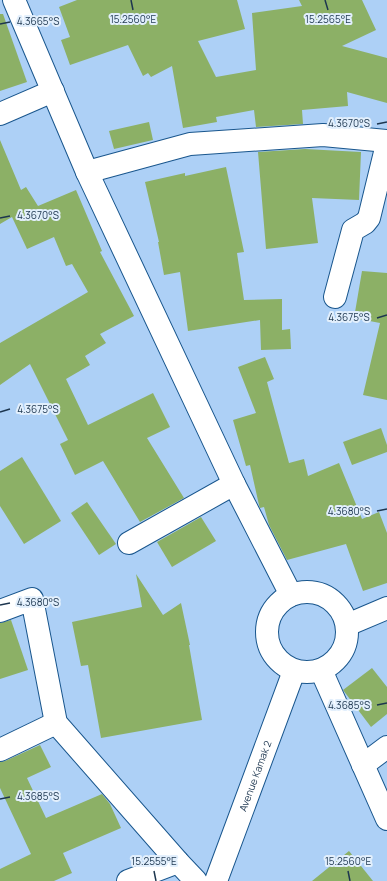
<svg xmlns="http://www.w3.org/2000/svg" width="387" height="881" font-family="Manrope,sans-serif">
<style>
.building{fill:#8cb066}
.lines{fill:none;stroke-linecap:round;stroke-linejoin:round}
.minor-casing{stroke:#19568d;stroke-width:24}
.minor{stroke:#fff;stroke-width:22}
.ticks{fill:none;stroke:#1d364f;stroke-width:1.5}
.labels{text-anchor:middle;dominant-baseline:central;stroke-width:4;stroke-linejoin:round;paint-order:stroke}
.street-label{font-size:10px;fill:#1d364f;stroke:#e2effc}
.ticks-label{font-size:10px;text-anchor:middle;fill:#1d364f;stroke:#e2effc;stroke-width:4;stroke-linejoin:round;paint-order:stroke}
</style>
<rect width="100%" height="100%" fill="#add0f6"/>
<!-- building -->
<g class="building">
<path d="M 77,0 L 237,0 L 245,29 L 198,41 L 216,77 L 256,70 L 252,13 L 302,6 L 299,0 L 362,0 L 376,30 L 342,46 L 387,58 L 387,103 L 347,92 L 348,106 L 302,110 L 303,124 L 256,127 L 254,110 L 216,117 L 217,122 L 183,128 L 172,66 L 151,77 L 148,73 L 143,76 L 128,45 L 70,65 L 61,40 L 70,37 L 59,7 Z"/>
<path d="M 0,14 L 3,14 L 27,82 L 0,91 Z"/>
<path d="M 149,122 L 153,140 L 114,149 L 109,131 Z"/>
<path d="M 0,140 L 21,190 L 26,187 L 38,206 L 76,190 L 102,251 L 100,252 L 134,316 L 100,334 L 106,343 L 85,356 L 90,365 L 66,379 L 88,425 L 153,393 L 170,427 L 147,438 L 184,498 L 140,522 L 103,461 L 75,475 L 60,444 L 68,440 L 30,364 L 0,385 L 0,343 L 88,292 L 72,264 L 66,266 L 54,237 L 27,249 L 12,217 L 0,224 Z"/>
<path d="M 305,149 L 361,152 L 359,200 L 312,198 L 318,243 L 266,249 L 258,152 Z"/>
<path d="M 226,167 L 244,252 L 237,253 L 244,300 L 282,299 L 282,330 L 290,329 L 291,349 L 261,350 L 260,320 L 188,331 L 180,272 L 164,275 L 158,242 L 159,242 L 145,182 L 185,173 L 185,176 Z"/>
<path d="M 362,271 L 387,273 L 387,400 L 363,395 L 380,323 L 354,318 Z"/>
<path d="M 265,357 L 274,379 L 267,382 L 289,463 L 304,459 L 308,476 L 339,463 L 362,519 L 379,512 L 387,533 L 387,583 L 363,591 L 346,544 L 287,560 L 269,525 L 264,507 L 260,508 L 259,505 L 250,465 L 246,466 L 233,420 L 256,413 L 238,367 Z"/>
<path d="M 381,428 L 387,445 L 387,452 L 352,465 L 343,442 Z"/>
<path d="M 22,457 L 61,521 L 24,544 L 0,506 L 0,471 Z"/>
<path d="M 87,502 L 116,544 L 99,555 L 71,513 Z"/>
<path d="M 201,517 L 216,541 L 172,567 L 157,542 Z"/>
<path d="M 136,574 L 163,615 L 181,603 L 190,645 L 189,645 L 202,720 L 101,738 L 88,665 L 81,666 L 72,622 L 142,607 Z"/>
<path d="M 11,620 L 28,670 L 0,679 L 0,623 Z"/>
<path d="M 372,668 L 387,687 L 387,714 L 371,727 L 343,690 Z"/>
<path d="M 40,745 L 51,767 L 27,778 L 46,818 L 102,794 L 110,804 L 121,828 L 63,853 L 72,873 L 54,881 L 0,881 L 0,869 L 31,854 L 0,788 L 0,762 L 5,761 Z"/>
<path d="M 349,851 L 373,881 L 312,881 Z"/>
</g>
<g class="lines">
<!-- minor casing -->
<g class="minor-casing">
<g id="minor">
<path d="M 14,0 L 87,172 L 234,484 L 291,595"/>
<path d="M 0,114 L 53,91"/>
<path d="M 87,172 L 190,144 L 323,135 L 387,141"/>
<path d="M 335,297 L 353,230 L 365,223 L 369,218 L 387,144"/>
<path d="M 129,543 L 234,484"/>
<circle cx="307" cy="632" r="40"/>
<path d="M 0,611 L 32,599 L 56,723 L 178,862 L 196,881"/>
<path d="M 347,625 L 387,608"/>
<path d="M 321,670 L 387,819"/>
<path d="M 0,750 L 56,723"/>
<path d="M 363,765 L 387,747"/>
<path d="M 128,881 L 178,862"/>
<path id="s1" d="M 216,881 L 294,671"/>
</g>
</g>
<!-- minor -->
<use href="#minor" class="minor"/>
</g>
<!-- ticks -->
<path class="ticks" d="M 131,0 L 133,10M 325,0 L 328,10M 0,24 L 10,22M 377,124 L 387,122M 0,218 L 10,216M 377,318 L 387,315M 0,412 L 10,409M 377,511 L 387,509M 0,605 L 10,603M 377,705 L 387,703M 0,799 L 10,797M 154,871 L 156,881M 348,871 L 350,881"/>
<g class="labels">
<!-- street labels -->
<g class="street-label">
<text stroke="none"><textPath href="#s1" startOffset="112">Avenue Kamak 2</textPath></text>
</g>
</g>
<g class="ticks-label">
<text x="328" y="23">15.2565°E</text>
<text x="133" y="23">15.2560°E</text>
<text x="38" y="25">4.3665°S</text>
<text x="349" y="127">4.3670°S</text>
<text x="38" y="219">4.3670°S</text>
<text x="349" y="321">4.3675°S</text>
<text x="38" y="413">4.3675°S</text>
<text x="349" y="515">4.3680°S</text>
<text x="38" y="606">4.3680°S</text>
<text x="349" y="709">4.3685°S</text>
<text x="38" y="800">4.3685°S</text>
<text x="154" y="865">15.2555°E</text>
<text x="348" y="865">15.2560°E</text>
</g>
</svg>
